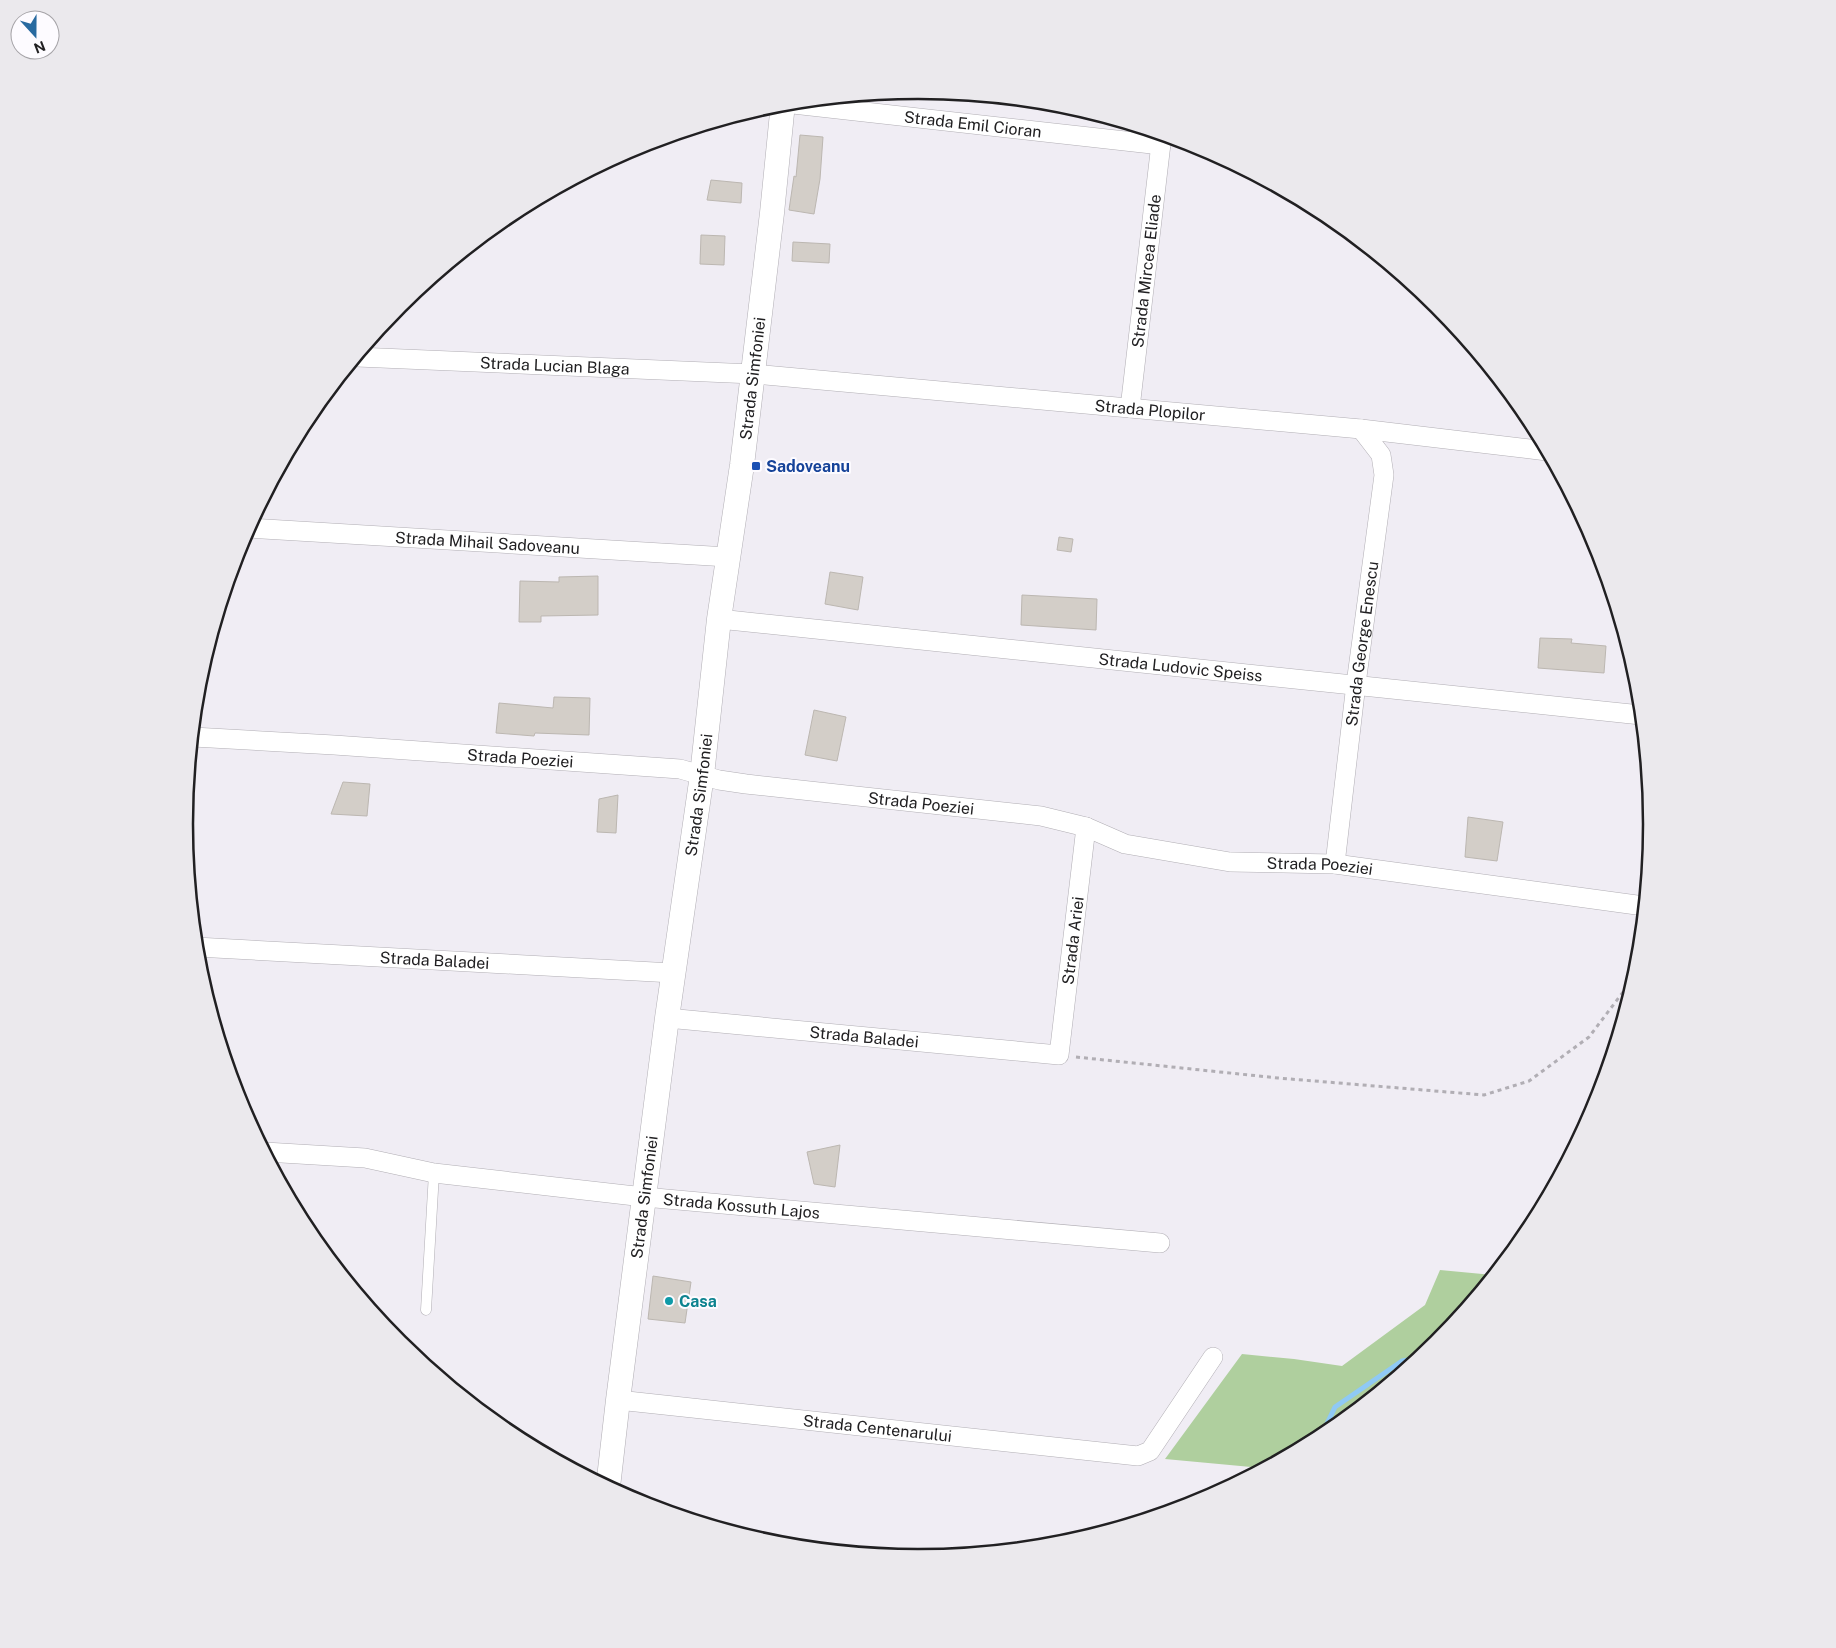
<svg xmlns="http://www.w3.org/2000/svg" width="1836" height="1648" font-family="'Public Sans',sans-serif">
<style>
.grass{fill:#afcf9e}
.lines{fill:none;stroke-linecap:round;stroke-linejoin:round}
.stream{stroke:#8fc9f5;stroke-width:5}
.building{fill:#d3cec8;stroke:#bcb7b1}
.service-casing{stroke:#b1aeb4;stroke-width:11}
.minor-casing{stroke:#b1aeb4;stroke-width:20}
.tertiary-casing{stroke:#b1aeb4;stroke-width:25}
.path{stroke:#b1aeb4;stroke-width:3;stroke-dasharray:4 4;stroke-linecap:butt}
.service{stroke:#fff;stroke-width:10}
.minor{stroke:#fff;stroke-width:19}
.tertiary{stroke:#fff;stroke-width:24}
.transit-dot{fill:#1a4fb4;stroke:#fdfbff;stroke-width:2}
.culture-dot{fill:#0f9aa8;stroke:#fdfbff;stroke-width:2}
.labels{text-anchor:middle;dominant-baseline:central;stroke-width:4;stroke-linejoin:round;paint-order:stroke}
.street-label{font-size:16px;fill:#212022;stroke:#fdfbff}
.transit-label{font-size:16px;font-weight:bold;fill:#164399;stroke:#fdfbff;text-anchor:start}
.culture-label{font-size:16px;font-weight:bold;fill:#0d838f;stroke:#fdfbff;text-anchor:start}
.rim{fill:none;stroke:#212022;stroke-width:2.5}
</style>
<rect width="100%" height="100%" fill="#f0edf4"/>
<!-- grass -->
<path class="grass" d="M 1440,1270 L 1493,1275 L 1437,1343 L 1326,1434 L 1262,1468 L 1165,1459 L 1242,1354 L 1294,1359 L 1342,1366 L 1425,1305 Z"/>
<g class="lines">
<!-- stream -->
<path class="stream" d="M 1320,1438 L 1335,1407 L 1402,1361 L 1419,1358"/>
</g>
<!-- building -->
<g class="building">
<path d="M 800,135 L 823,137 L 820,179 L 814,214 L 789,210 L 794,176 L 796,177 Z"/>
<path d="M 711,180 L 742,183 L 741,203 L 707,200 Z"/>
<path d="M 701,235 L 725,236 L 724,265 L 700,264 Z"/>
<path d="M 793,242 L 830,244 L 829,263 L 792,261 Z"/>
<path d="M 1059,537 L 1073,539 L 1071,552 L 1057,550 Z"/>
<path d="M 830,572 L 863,577 L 858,610 L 825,604 Z"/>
<path d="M 598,576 L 598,615 L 541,616 L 541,622 L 519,622 L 520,581 L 559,582 L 559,577 Z"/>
<path d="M 1022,595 L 1097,599 L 1096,630 L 1021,625 Z"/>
<path d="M 1540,638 L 1572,639 L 1571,643 L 1606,646 L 1604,673 L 1538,668 Z"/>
<path d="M 554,697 L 590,698 L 589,735 L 535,733 L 534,736 L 496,733 L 499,703 L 553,708 Z"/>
<path d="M 814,710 L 846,717 L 837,761 L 805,755 Z"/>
<path d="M 343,782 L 370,784 L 367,816 L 331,814 Z"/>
<path d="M 618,795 L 616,833 L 597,832 L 599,799 Z"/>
<path d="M 1468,817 L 1503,822 L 1497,861 L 1465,857 Z"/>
<path d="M 840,1145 L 835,1187 L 814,1184 L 807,1152 Z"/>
<path d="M 653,1276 L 691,1282 L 685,1323 L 648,1319 Z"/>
</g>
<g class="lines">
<!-- service casing -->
<g class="service-casing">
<path id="service" d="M 426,1310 L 434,1173"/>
</g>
<!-- minor casing -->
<g class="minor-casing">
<g id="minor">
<path id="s1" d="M 784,103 L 1161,145"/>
<path id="s2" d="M 357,357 L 753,374 L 1361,429 L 1547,451"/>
<path id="s3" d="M 1130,408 L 1162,135"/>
<path id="s4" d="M 248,528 L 728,557"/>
<path id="s5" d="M 719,619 L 1641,715"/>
<path id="s6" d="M 193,737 L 334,745 L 680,769 L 719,780 L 746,784 L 1041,816 L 1086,827 L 1125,844 L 1230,862 L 1335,864 L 1644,906"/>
<path id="s7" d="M 1335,864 L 1356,684 L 1384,475 L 1381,455 L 1361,429"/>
<path id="s8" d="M 196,947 L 673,973"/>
<path id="s9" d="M 667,1018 L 1059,1055 L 1086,827"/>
<path id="s10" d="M 265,1152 L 365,1158 L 434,1173 L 644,1197 L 1160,1243"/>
<path id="s11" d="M 618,1400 L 1138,1456 L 1150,1451 L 1213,1357"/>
</g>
</g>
<!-- tertiary casing -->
<g class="tertiary-casing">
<g id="tertiary">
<path id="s12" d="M 608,1487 L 618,1400 L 667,1018 L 702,775 L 719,619 L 742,465 L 772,213 L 783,103"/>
</g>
</g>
<!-- path -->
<path class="path" d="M 1076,1057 L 1278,1078 L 1484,1095 L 1529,1081 L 1589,1037 L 1636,975"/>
<!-- service -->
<use href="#service" class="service"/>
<!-- minor -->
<use href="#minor" class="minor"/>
<!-- tertiary -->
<use href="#tertiary" class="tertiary"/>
</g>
<!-- markers -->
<rect class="transit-dot" x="751" y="461" width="10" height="10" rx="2.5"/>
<circle class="culture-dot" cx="669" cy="1301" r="5"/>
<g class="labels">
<!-- street labels -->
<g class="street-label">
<text stroke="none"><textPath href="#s1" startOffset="190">Strada Emil Cioran</textPath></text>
<text stroke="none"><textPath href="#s3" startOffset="138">Strada Mircea Eliade</textPath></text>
<text stroke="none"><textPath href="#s2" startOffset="198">Strada Lucian Blaga</textPath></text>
<text stroke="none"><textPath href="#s12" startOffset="1118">Strada Simfoniei</textPath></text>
<text stroke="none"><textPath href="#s2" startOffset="795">Strada Plopilor</textPath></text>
<text stroke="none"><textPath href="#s4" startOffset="240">Strada Mihail Sadoveanu</textPath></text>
<text stroke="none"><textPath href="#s7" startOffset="222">Strada George Enescu</textPath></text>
<text stroke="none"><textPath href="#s5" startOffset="464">Strada Ludovic Speiss</textPath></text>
<text stroke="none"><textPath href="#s6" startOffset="328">Strada Poeziei</textPath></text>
<text stroke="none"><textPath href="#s12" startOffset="698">Strada Simfoniei</textPath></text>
<text stroke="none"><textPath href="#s6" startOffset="732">Strada Poeziei</textPath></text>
<text stroke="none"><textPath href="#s6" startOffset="1138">Strada Poeziei</textPath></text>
<text stroke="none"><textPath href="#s9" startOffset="509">Strada Ariei</textPath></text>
<text stroke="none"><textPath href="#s8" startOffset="239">Strada Baladei</textPath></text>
<text stroke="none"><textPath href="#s9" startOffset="198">Strada Baladei</textPath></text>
<text stroke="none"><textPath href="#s12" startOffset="292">Strada Simfoniei</textPath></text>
<text stroke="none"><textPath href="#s10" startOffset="480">Strada Kossuth Lajos</textPath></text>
<text stroke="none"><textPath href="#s11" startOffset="261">Strada Centenarului</textPath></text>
</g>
<!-- transit labels -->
<g class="transit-label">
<text x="766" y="466">Sadoveanu</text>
</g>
<!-- culture labels -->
<g class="culture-label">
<text x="679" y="1301">Casa</text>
</g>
</g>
<!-- crop -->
<path d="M0 0H1836V1648H0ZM193 824a725 725 0 1 1 1450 0a725 725 0 1 1-1450 0Z" fill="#ebe9ed" fill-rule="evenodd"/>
<path class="rim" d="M193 824a725 725 0 1 1 1450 0a725 725 0 1 1-1450 0Z"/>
<!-- north arrow -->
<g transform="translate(35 35) rotate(159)"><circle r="24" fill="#fdfbff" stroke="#a5a3a7"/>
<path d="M0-4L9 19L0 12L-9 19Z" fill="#286aa0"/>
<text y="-8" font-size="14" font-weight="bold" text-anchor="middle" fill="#212022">N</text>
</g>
</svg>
